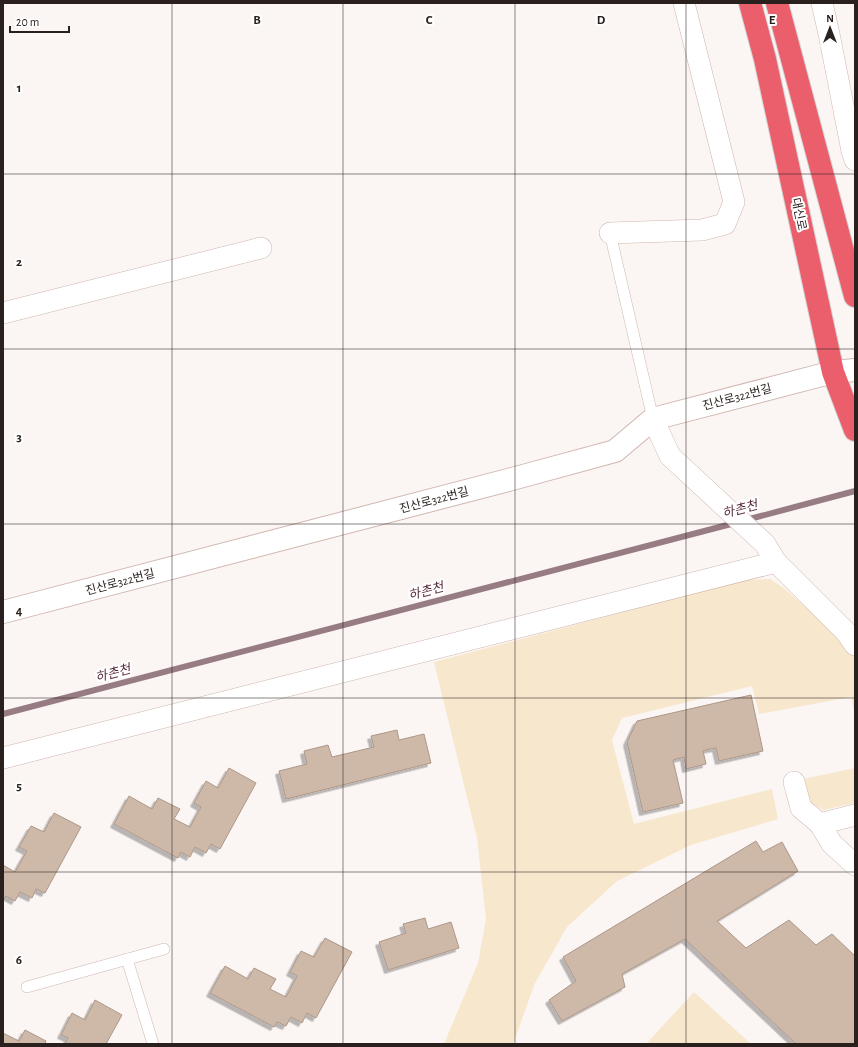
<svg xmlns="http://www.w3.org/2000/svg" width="858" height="1047" font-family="'Alegreya Sans','Noto Sans KR',sans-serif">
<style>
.green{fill:#f7e7cc}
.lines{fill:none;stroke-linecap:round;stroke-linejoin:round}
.stream{stroke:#977c83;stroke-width:6}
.building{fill:#ceb9a9;stroke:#ac9788;filter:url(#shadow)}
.lane-casing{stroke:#d0b6ae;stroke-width:12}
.street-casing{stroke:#d0b6ae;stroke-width:22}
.secondary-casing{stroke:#d0b6ae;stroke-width:24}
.highway-casing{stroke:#d4d2d2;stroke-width:24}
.lane{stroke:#fff;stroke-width:11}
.street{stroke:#fff;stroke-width:21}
.secondary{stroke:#fff;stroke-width:22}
.highway{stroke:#eb5e6c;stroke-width:22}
.grid{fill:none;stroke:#2a201d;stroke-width:1;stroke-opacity:0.55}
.labels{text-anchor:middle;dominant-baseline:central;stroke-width:4;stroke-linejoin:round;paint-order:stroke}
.street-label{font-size:12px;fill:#2a201d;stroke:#fff}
.water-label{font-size:13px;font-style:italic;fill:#5a2a3d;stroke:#fff}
.grid-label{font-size:13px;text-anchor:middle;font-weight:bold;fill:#2a201d;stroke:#fff;stroke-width:4;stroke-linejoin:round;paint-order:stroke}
</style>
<defs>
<filter id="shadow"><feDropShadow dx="-3.5" dy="3.5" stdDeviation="0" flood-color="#0004"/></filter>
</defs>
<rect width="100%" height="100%" fill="#fbf6f4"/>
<!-- green -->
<g class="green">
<path d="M 770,579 L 785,589 L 842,639 L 855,658 L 855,715 L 851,697 L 759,714 L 752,686 L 622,718 L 612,740 L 634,824 L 772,789 L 778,819 L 691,845 L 617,881 L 567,927 L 535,983 L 513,1044 L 444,1044 L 478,963 L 486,919 L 477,838 L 434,662 L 745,580 Z"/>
<path d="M 855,768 L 855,803 L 823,810 L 808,801 L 803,779 Z"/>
<path d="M 694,992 L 751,1044 L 646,1044 Z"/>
</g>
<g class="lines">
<!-- stream -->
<g class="stream">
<path d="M 746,520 L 855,491"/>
<path d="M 3,714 L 735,523"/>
</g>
</g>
<!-- building -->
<g class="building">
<path d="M 751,695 L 763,751 L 719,761 L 716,748 L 710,749 L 703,751 L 706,764 L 686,769 L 684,757 L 673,760 L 683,803 L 643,812 L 627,742 L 637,721 Z"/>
<path d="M 397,730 L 399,740 L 424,734 L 431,763 L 286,799 L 279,771 L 307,764 L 304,751 L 328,745 L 332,757 L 374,747 L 371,736 Z"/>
<path d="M 229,768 L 256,783 L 220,849 L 211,844 L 206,853 L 195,847 L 190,857 L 181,852 L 178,858 L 114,824 L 129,796 L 152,809 L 158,798 L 180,809 L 174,819 L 190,827 L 201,807 L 194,803 L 206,781 L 218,788 Z"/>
<path d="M 54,813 L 81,827 L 45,893 L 36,889 L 32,898 L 20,892 L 15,901 L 6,896 L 3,902 L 3,865 L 15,872 L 27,851 L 19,847 L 31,826 L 44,832 Z"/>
<path d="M 756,841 L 763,852 L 782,842 L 798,871 L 717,921 L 746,948 L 789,920 L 816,945 L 832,934 L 855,956 L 855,1044 L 796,1044 L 685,939 L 622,974 L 625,987 L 562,1021 L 549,1000 L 576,981 L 563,957 Z"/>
<path d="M 425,918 L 428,929 L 451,922 L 459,948 L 388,970 L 379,942 L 406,933 L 403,924 Z"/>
<path d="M 325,938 L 352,952 L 316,1018 L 307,1013 L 302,1023 L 291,1017 L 286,1026 L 277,1022 L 274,1027 L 210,993 L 225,966 L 248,979 L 254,968 L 276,979 L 270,989 L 286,997 L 297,976 L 290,972 L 301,951 L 314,957 Z"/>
<path d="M 95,1000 L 122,1015 L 106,1044 L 65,1044 L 68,1038 L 61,1035 L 72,1013 L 85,1020 Z"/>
<path d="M 25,1030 L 46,1041 L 45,1044 L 3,1044 L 3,1033 L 19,1041 Z"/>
</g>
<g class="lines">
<!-- lane casing -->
<g class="lane-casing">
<g id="lane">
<path d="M 610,233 L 653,419"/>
<path d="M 127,959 L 153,1044"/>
<path d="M 27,987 L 164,949"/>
</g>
</g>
<!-- street casing -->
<g class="street-casing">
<g id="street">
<path d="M 822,3 L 829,34 L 852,151 L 855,160"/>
<path d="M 610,233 L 702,230 L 725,224 L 734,202 L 684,3"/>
<path d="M 3,313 L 261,248"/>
<path d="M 653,419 L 670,456 L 765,544 L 776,562 L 846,632 L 855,645"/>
<path d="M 3,758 L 776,562"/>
<path d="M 794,782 L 801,808 L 820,824 L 832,844 L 855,865"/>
<path d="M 820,824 L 855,815"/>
</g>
</g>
<!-- secondary casing -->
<g class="secondary-casing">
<path id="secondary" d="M 3,612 L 512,479 L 615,451 L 653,419 L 833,372 L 855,370"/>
</g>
<!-- highway casing -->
<g class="highway-casing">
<g id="highway">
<path d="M 750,3 L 765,59 L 833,372 L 855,430"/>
<path d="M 777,3 L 855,296"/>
</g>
</g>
<!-- lane -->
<use href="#lane" class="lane"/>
<!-- street -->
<use href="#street" class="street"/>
<!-- secondary -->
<use href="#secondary" class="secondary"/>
<!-- highway -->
<use href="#highway" class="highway"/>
</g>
<!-- grid -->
<path class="grid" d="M 172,3 L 172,1044M 343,3 L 343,1044M 515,3 L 515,1044M 686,3 L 686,1044M 3,174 L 855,174M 3,349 L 855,349M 3,524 L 855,524M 3,698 L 855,698M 3,872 L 855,872"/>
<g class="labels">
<!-- street labels -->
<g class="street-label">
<text transform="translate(799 214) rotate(78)">대신로</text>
<text transform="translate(737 397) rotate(-15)">진산로322번길</text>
<text transform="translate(434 500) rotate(-15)">진산로322번길</text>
<text transform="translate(120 582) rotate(-15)">진산로322번길</text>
</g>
<!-- water labels -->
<g class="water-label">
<text transform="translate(740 510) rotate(-15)">하촌천</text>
<text transform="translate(426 592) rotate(-15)">하촌천</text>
<text transform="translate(113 674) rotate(-15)">하촌천</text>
</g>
</g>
<g class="grid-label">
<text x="257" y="24">B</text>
<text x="429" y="24">C</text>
<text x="601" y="24">D</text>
<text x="772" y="24">E</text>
<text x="19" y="92">1</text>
<text x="19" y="266">2</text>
<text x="19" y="441">3</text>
<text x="19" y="615">4</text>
<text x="19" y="790">5</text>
<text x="19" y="964">6</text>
</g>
<!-- border -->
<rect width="858" height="1047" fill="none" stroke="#2a201d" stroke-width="8"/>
<!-- north arrow -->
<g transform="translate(830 28)" stroke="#ffffff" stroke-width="3" paint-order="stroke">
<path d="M0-3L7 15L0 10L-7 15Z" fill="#2a201d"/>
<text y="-6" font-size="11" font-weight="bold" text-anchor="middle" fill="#2a201d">N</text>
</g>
<!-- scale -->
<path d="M10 26v6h59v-6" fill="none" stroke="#2a201d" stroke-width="2"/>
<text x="16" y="26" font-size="12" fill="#2a201d" stroke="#ffffff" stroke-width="3" paint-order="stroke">20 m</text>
</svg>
